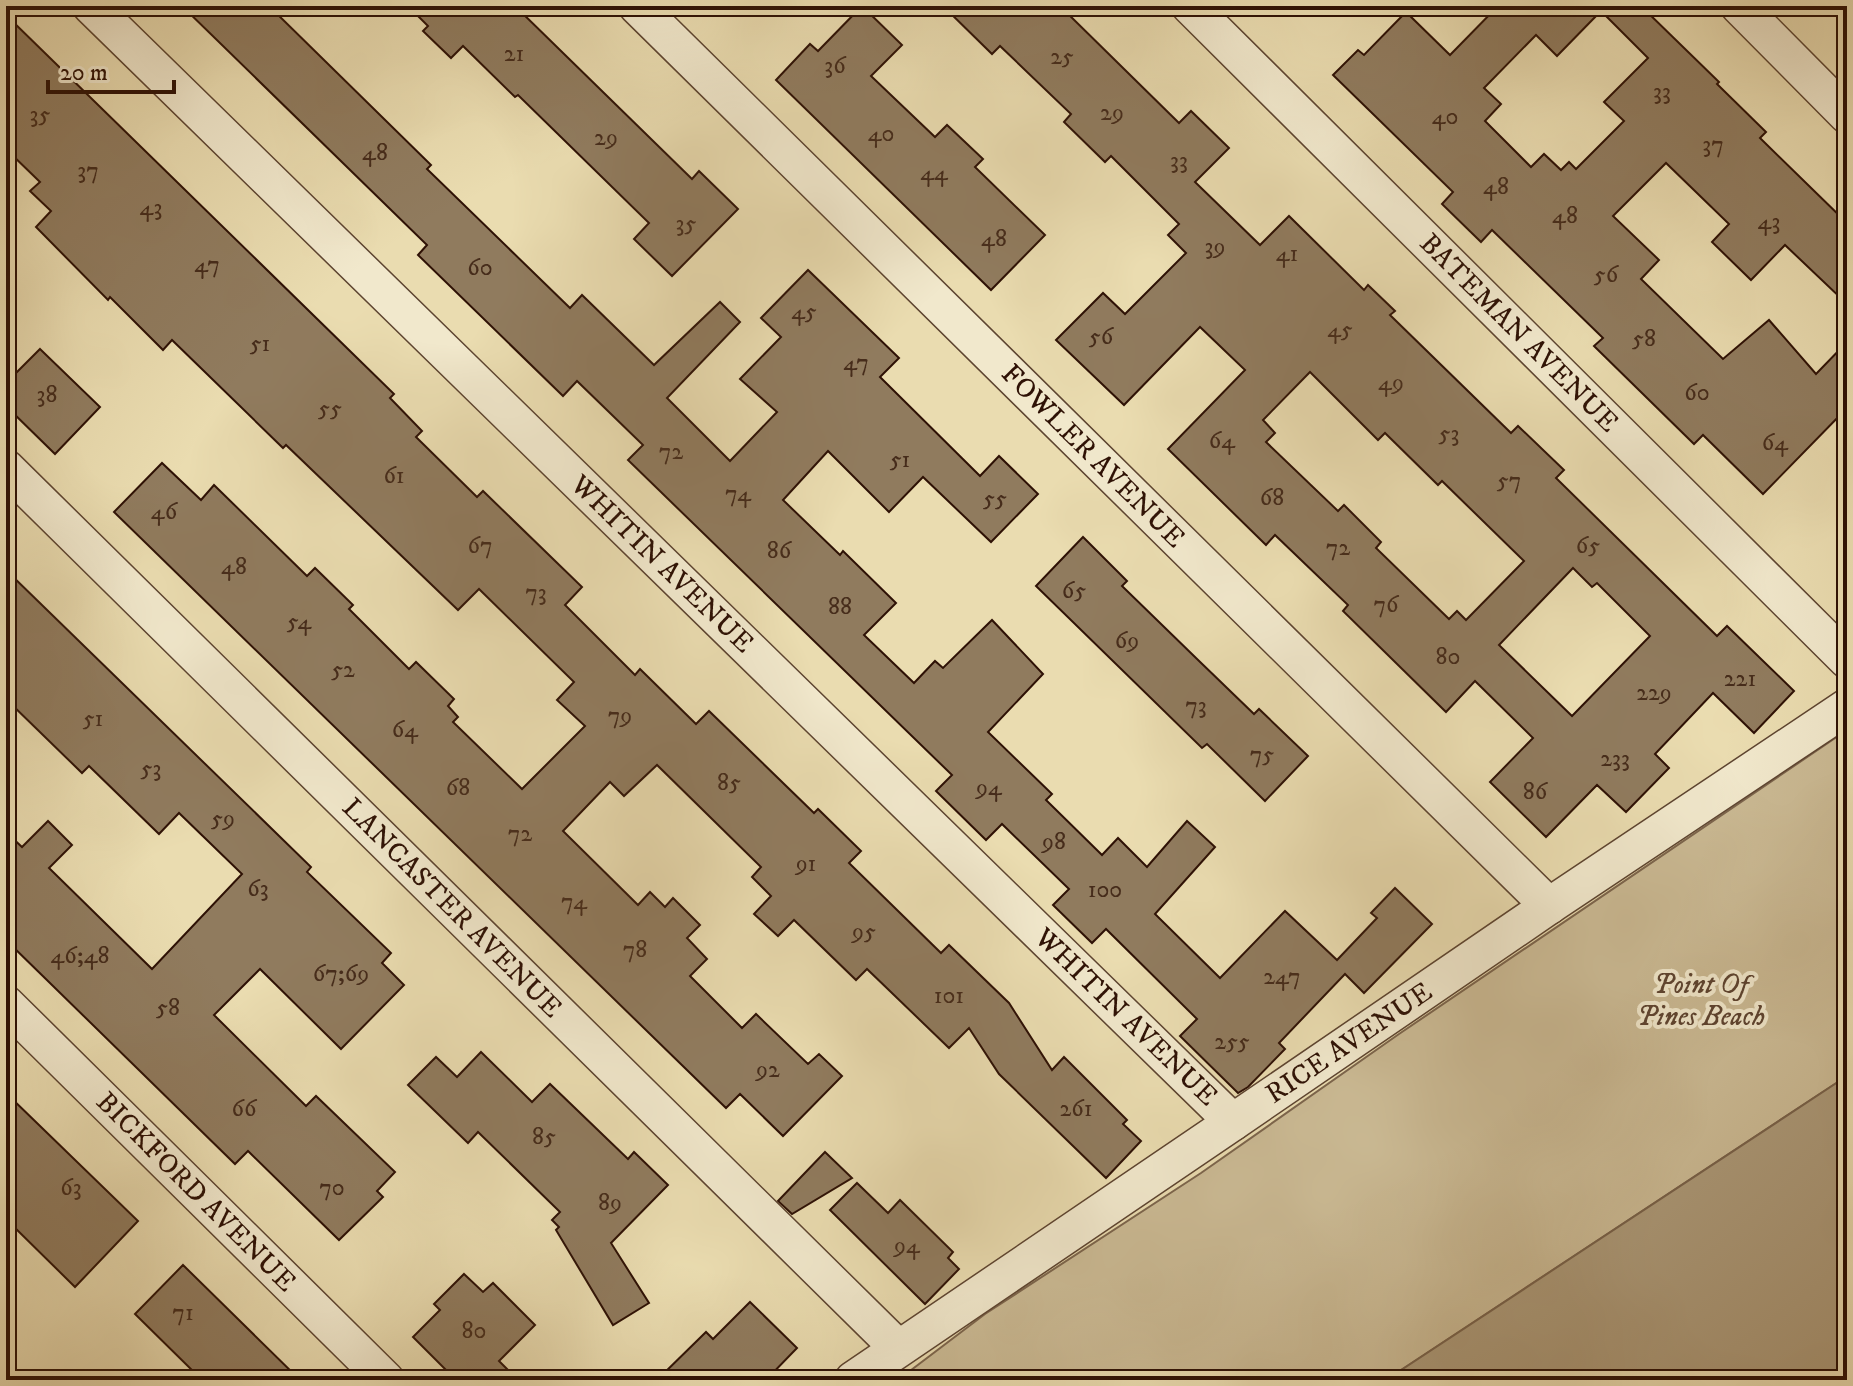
<svg xmlns="http://www.w3.org/2000/svg" width="1853" height="1386" font-family="'IM FELL DW Pica',serif">
<style>
.green{fill:#cab993;stroke:#7c654c;stroke-width:2}
.water{fill:#aa9776;stroke:#786149;stroke-width:2}
.building{fill:#907b5e;stroke:#2e1105;stroke-width:2;fill-rule:evenodd}
.lines{fill:none;stroke-linecap:round;stroke-linejoin:round}
.minor-casing{stroke:#5d4430;stroke-width:39}
.minor{stroke:#f1e8cc;stroke-width:36}
.labels{text-anchor:middle;dominant-baseline:central;stroke-width:8;stroke-linejoin:round;paint-order:stroke}
.number-label{font-size:24px;fill:#462c1b}
.street-label{font-size:28px;fill:#2e1105;stroke:#f1e8cc}
.park-label{font-size:28px;font-style:italic;fill:#5d4330;stroke:#f1e8cc}
</style>
<rect width="100%" height="100%" fill="#eadcb0"/>
<filter id="stains"><feTurbulence type="fractalNoise" baseFrequency=".0025" numOctaves="4"/><feColorMatrix values="0 0 0 0 .2 0 0 0 0 .09 0 0 0 0 .02 0 0 0 .5 -.17"/></filter>
<radialGradient id="worn" r=".72"><stop offset=".6" stop-color="#630" stop-opacity="0"/><stop offset="1" stop-color="#630" stop-opacity=".3"/></radialGradient>
<!-- green -->
<path class="green" d="M 1847,730 L 1847,1076 L 1386,1380 L 898,1380 L 985,1314 L 1201,1173 L 1399,1034 Z"/>
<!-- water -->
<path class="water" d="M 1847,1076 L 1847,1380 L 1386,1380 Z"/>
<!-- building -->
<g class="building">
<path d="M 182,6 L 269,6 L 431,165 L 427,169 L 570,308 L 582,295 L 654,365 L 720,302 L 740,322 L 667,398 L 730,461 L 777,412 L 740,379 L 781,337 L 761,318 L 808,270 L 899,358 L 880,377 L 980,476 L 999,456 L 1038,494 L 991,542 L 923,477 L 889,512 L 828,451 L 783,500 L 840,555 L 843,551 L 896,603 L 864,635 L 914,683 L 935,661 L 943,668 L 992,620 L 1043,674 L 988,732 L 1052,794 L 1046,800 L 1102,855 L 1118,838 L 1147,867 L 1187,821 L 1215,847 L 1155,914 L 1220,978 L 1285,911 L 1337,960 L 1377,918 L 1371,913 L 1395,888 L 1432,924 L 1364,993 L 1345,974 L 1279,1043 L 1285,1049 L 1248,1087 L 1238,1093 L 1180,1036 L 1197,1019 L 1106,929 L 1092,943 L 1053,905 L 1069,889 L 1002,824 L 986,840 L 936,791 L 952,775 L 628,460 L 643,445 L 577,381 L 563,396 L 418,255 L 427,245 Z"/>
<path d="M 408,6 L 515,6 L 692,179 L 699,171 L 738,209 L 672,276 L 634,239 L 649,223 L 518,95 L 515,97 L 463,46 L 451,58 L 423,31 L 428,26 Z"/>
<path d="M 862,6 L 902,45 L 871,76 L 935,137 L 947,125 L 983,159 L 975,167 L 1045,235 L 991,290 L 776,80 L 810,44 L 818,51 Z"/>
<path d="M 943,6 L 1060,6 L 1179,123 L 1191,111 L 1229,148 L 1195,182 L 1260,245 L 1289,216 L 1364,290 L 1368,285 L 1395,311 L 1390,315 L 1511,433 L 1518,426 L 1564,470 L 1556,478 L 1717,636 L 1727,626 L 1794,691 L 1754,733 L 1713,693 L 1655,754 L 1669,768 L 1626,812 L 1597,785 L 1546,837 L 1490,782 L 1533,738 L 1475,681 L 1446,712 L 1343,611 L 1348,605 L 1275,535 L 1266,545 L 1168,449 L 1245,370 L 1200,327 L 1124,405 L 1056,340 L 1103,293 L 1125,314 L 1186,253 L 1168,235 L 1179,224 L 1111,156 L 1105,162 L 1064,122 L 1071,114 L 1000,46 L 992,54 ZM 1310,372 L 1378,440 L 1385,433 L 1438,485 L 1442,481 L 1524,561 L 1466,620 L 1457,611 L 1449,619 L 1376,548 L 1381,542 L 1344,505 L 1338,511 L 1266,442 L 1275,433 L 1263,420 ZM 1573,568 L 1592,587 L 1597,583 L 1650,636 L 1572,716 L 1499,645 Z"/>
<path d="M 1498,6 L 1641,6 L 1719,82 L 1717,84 L 1766,132 L 1760,138 L 1847,223 L 1847,304 L 1785,245 L 1751,280 L 1712,242 L 1729,224 L 1666,163 L 1613,216 L 1659,260 L 1641,279 L 1723,359 L 1769,320 L 1816,374 L 1847,342 L 1847,408 L 1763,494 L 1703,435 L 1694,444 L 1594,346 L 1603,338 L 1492,230 L 1481,242 L 1442,204 L 1453,192 L 1333,75 L 1358,50 L 1364,55 L 1406,12 L 1450,55 ZM 1601,11 L 1648,58 L 1604,102 L 1624,121 L 1576,169 L 1569,162 L 1561,170 L 1544,154 L 1531,167 L 1485,121 L 1501,104 L 1484,88 L 1536,35 L 1557,56 Z"/>
<path d="M 6,15 L 394,394 L 390,398 L 422,431 L 416,437 L 477,497 L 483,491 L 582,587 L 565,605 L 635,675 L 640,669 L 696,724 L 709,711 L 814,813 L 818,809 L 861,851 L 849,863 L 941,953 L 949,945 L 1009,1003 L 1052,1070 L 1064,1057 L 1127,1120 L 1123,1124 L 1141,1141 L 1106,1178 L 999,1074 L 969,1028 L 949,1048 L 867,969 L 856,980 L 794,920 L 778,936 L 754,914 L 771,896 L 752,877 L 761,867 L 657,765 L 624,796 L 610,782 L 563,831 L 638,905 L 650,892 L 665,907 L 673,898 L 700,925 L 687,938 L 707,959 L 690,976 L 742,1028 L 756,1014 L 808,1064 L 819,1054 L 842,1076 L 783,1136 L 740,1094 L 726,1108 L 114,512 L 162,463 L 201,500 L 214,485 L 307,576 L 315,568 L 353,605 L 349,609 L 409,669 L 416,662 L 454,699 L 448,706 L 458,717 L 453,722 L 522,789 L 585,726 L 557,700 L 574,682 L 479,589 L 458,610 L 286,445 L 283,448 L 172,340 L 163,350 L 110,297 L 108,300 L 36,227 L 51,211 L 30,191 L 40,182 L 6,149 Z"/>
<path d="M 40,349 L 100,407 L 55,454 L 6,406 L 6,383 Z"/>
<path d="M 1083,537 L 1127,581 L 1122,586 L 1196,658 L 1254,714 L 1259,709 L 1308,756 L 1265,801 L 1207,744 L 1202,748 L 1036,586 Z"/>
<path d="M 6,570 L 311,867 L 307,872 L 391,953 L 382,963 L 404,985 L 341,1049 L 260,969 L 214,1015 L 306,1106 L 316,1096 L 395,1172 L 377,1191 L 383,1197 L 339,1240 L 248,1151 L 235,1164 L 6,940 L 6,832 L 22,847 L 48,821 L 72,845 L 49,868 L 152,969 L 242,874 L 179,813 L 159,834 L 89,766 L 82,773 L 6,699 Z"/>
<path d="M 481,1052 L 532,1102 L 550,1084 L 628,1159 L 634,1152 L 668,1185 L 611,1243 L 649,1303 L 613,1325 L 556,1230 L 559,1227 L 552,1220 L 560,1212 L 478,1132 L 468,1143 L 408,1085 L 436,1057 L 457,1077 Z"/>
<path d="M 6,1093 L 138,1221 L 75,1287 L 6,1219 Z"/>
<path d="M 825,1152 L 852,1178 L 792,1214 L 778,1201 Z"/>
<path d="M 857,1183 L 888,1213 L 900,1200 L 953,1252 L 948,1258 L 959,1269 L 925,1304 L 830,1210 Z"/>
<path d="M 183,1265 L 242,1323 L 300,1380 L 202,1380 L 135,1314 Z"/>
<path d="M 464,1274 L 483,1292 L 493,1283 L 535,1325 L 499,1361 L 518,1380 L 456,1380 L 413,1337 L 440,1310 L 434,1304 Z"/>
<path d="M 750,1302 L 797,1348 L 766,1380 L 657,1380 L 706,1332 L 713,1339 Z"/>
</g>
<g class="lines">
<!-- minor casing -->
<g class="minor-casing">
<g id="minor">
<path d="M 91,6 L 1233,1122"/>
<path d="M 637,6 L 1549,906"/>
<path d="M 1190,6 L 1847,660"/>
<path d="M 1739,6 L 1847,115"/>
<path d="M 6,468 L 898,1348"/>
<path d="M 6,1004 L 386,1380"/>
<path d="M 853,1380 L 1233,1122 L 1549,906 L 1847,707"/>
</g>
</g>
<!-- minor -->
<use href="#minor" class="minor"/>
</g>
<g class="labels">
<!-- number labels -->
<g class="number-label">
<text x="514" y="54">21</text>
<text x="1062" y="57">25</text>
<text x="835" y="66">36</text>
<text x="1662" y="92">33</text>
<text x="1112" y="113">29</text>
<text x="40" y="115">35</text>
<text x="1445" y="117">40</text>
<text x="881" y="134">40</text>
<text x="606" y="138">29</text>
<text x="1713" y="145">37</text>
<text x="375" y="153">48</text>
<text x="1179" y="161">33</text>
<text x="88" y="171">37</text>
<text x="934" y="173">44</text>
<text x="1496" y="187">48</text>
<text x="151" y="208">43</text>
<text x="1565" y="216">48</text>
<text x="1769" y="222">43</text>
<text x="686" y="224">35</text>
<text x="994" y="239">48</text>
<text x="1215" y="247">39</text>
<text x="1287" y="254">41</text>
<text x="207" y="265">47</text>
<text x="480" y="268">60</text>
<text x="1606" y="275">56</text>
<text x="804" y="312">45</text>
<text x="1340" y="330">45</text>
<text x="1101" y="337">56</text>
<text x="1644" y="339">58</text>
<text x="260" y="344">51</text>
<text x="856" y="363">47</text>
<text x="1391" y="383">49</text>
<text x="1697" y="393">60</text>
<text x="47" y="395">38</text>
<text x="330" y="409">55</text>
<text x="1449" y="434">53</text>
<text x="1222" y="441">64</text>
<text x="1775" y="443">64</text>
<text x="671" y="452">72</text>
<text x="900" y="460">51</text>
<text x="394" y="476">61</text>
<text x="1509" y="481">57</text>
<text x="738" y="494">74</text>
<text x="1272" y="498">68</text>
<text x="995" y="499">55</text>
<text x="164" y="512">46</text>
<text x="480" y="546">67</text>
<text x="1588" y="546">65</text>
<text x="1338" y="548">72</text>
<text x="779" y="551">86</text>
<text x="234" y="567">48</text>
<text x="1074" y="591">65</text>
<text x="536" y="593">73</text>
<text x="1386" y="605">76</text>
<text x="840" y="607">88</text>
<text x="299" y="622">54</text>
<text x="1127" y="641">69</text>
<text x="1448" y="657">80</text>
<text x="343" y="670">52</text>
<text x="1740" y="679">221</text>
<text x="1654" y="693">229</text>
<text x="1196" y="706">73</text>
<text x="620" y="716">79</text>
<text x="93" y="719">51</text>
<text x="405" y="730">64</text>
<text x="1262" y="755">75</text>
<text x="1615" y="759">233</text>
<text x="151" y="769">53</text>
<text x="729" y="783">85</text>
<text x="458" y="788">68</text>
<text x="989" y="788">94</text>
<text x="1535" y="792">86</text>
<text x="223" y="819">59</text>
<text x="520" y="834">72</text>
<text x="1054" y="842">98</text>
<text x="806" y="864">91</text>
<text x="258" y="889">63</text>
<text x="1105" y="890">100</text>
<text x="574" y="902">74</text>
<text x="864" y="932">95</text>
<text x="635" y="950">78</text>
<text x="80" y="956">46;48</text>
<text x="341" y="974">67;69</text>
<text x="1282" y="977">247</text>
<text x="949" y="996">101</text>
<text x="168" y="1008">58</text>
<text x="1232" y="1042">255</text>
<text x="768" y="1070">92</text>
<text x="244" y="1109">66</text>
<text x="1076" y="1109">261</text>
<text x="544" y="1137">85</text>
<text x="71" y="1188">63</text>
<text x="332" y="1188">70</text>
<text x="610" y="1203">89</text>
<text x="907" y="1246">94</text>
<text x="183" y="1313">71</text>
<text x="474" y="1331">80</text>
</g>
<!-- street labels -->
<g class="street-label">
<text transform="translate(1519 333) rotate(45)">BATEMAN AVENUE</text>
<text transform="translate(1093 456) rotate(45)">FOWLER AVENUE</text>
<text transform="translate(662 564) rotate(44)">WHITIN AVENUE</text>
<text transform="translate(452 908) rotate(45)">LANCASTER AVENUE</text>
<text transform="translate(1126 1017) rotate(44)">WHITIN AVENUE</text>
<text transform="translate(1349 1043) rotate(-34)">RICE AVENUE</text>
<text transform="translate(196 1192) rotate(45)">BICKFORD AVENUE</text>
</g>
<!-- park labels -->
<g class="park-label">
<text x="1701" y="984">Point Of<tspan x="1701" dy="32">Pines Beach</tspan></text>
</g>
</g>
<!-- margin -->
<rect width="1853" height="1386" fill="none" stroke="#eadcb0" stroke-width="32"/>
<rect x="8" y="8" width="1837" height="1370" fill="none" stroke="#2e1105" stroke-width="4"/>
<rect x="16" y="16" width="1821" height="1354" fill="none" stroke="#2e1105" stroke-width="2"/>
<!-- scale -->
<path d="M48 80v12h126v-12" fill="none" stroke="#2e1105" stroke-width="4"/>
<text x="60" y="80" font-size="24" fill="#2e1105" stroke="#f1e8cc" stroke-width="6" paint-order="stroke">20 m</text>
<rect width="100%" height="100%" filter="url(#stains)"/>
<rect width="100%" height="100%" fill="url(#worn)"/>
</svg>
